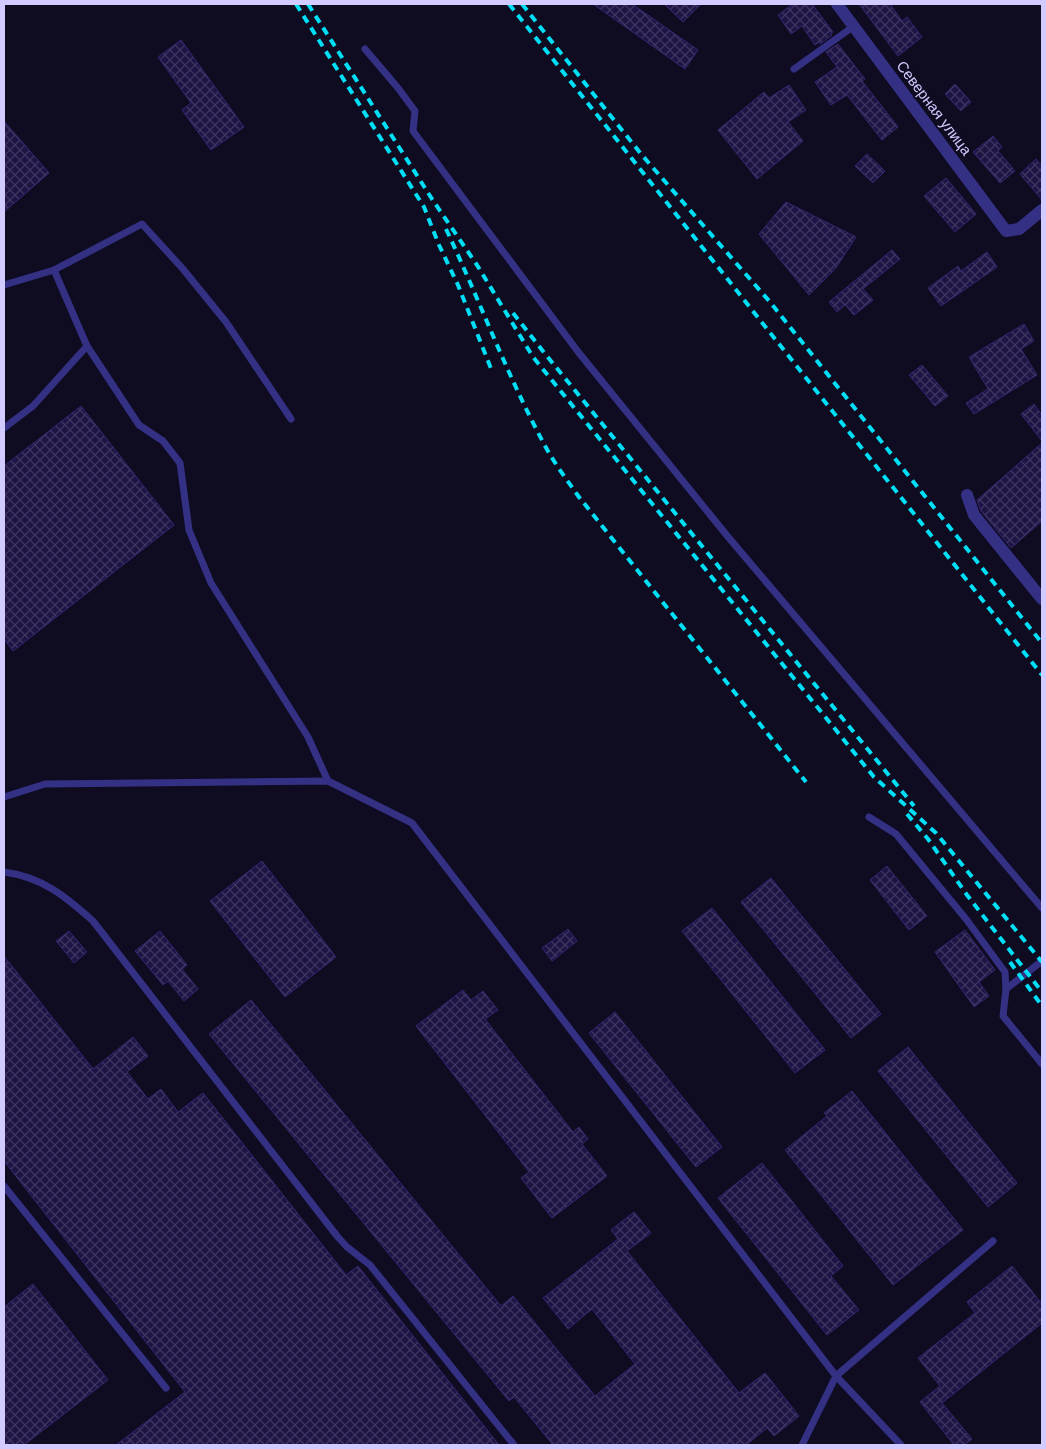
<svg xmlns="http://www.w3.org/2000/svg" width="1046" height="1449" font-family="'DM Sans',sans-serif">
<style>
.building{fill:url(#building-cross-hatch);stroke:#342572}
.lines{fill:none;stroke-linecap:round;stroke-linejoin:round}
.service{stroke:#343185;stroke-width:7}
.minor{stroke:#343185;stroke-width:12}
.rail{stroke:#00dff6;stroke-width:4;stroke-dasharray:8 6;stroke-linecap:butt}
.labels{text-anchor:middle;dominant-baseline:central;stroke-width:4;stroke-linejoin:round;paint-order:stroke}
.street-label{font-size:15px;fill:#d1cbff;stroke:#0f0b21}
</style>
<defs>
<pattern id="building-cross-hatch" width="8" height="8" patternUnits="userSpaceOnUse" patternTransform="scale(1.25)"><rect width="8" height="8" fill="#1e1544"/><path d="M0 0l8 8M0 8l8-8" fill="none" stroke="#3e3660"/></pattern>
</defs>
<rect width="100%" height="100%" fill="#0f0b21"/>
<!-- building -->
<g class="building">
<path d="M 593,4 L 632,4 L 698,50 L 685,69 Z"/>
<path d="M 664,4 L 701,4 L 683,22 Z"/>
<path d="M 793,4 L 812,4 L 833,32 L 831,33 L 832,35 L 820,44 L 819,42 L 815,45 L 802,26 L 791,34 L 778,15 Z"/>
<path d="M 859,4 L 890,4 L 902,21 L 907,17 L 922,37 L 898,56 Z"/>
<path d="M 181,40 L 244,127 L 211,150 L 182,110 L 191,103 L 158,57 Z"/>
<path d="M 838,44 L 865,79 L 862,81 L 898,127 L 882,140 L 847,95 L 831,105 L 815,82 L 837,67 L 826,52 Z"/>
<path d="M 955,84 L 971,102 L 961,111 L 945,94 Z"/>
<path d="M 789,85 L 806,110 L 788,122 L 803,141 L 757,179 L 718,130 L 764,92 L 769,98 Z"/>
<path d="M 4,121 L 49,173 L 4,212 Z"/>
<path d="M 993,136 L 1002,147 L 998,151 L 1015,171 L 1000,183 L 973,152 Z"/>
<path d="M 867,154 L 885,171 L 873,183 L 855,166 Z"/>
<path d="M 1036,159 L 1042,166 L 1042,200 L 1020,174 Z"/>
<path d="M 946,178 L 976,214 L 955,232 L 924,196 Z"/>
<path d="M 786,202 L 856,237 L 836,268 L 809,295 L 759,234 Z"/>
<path d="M 892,250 L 900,259 L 863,289 L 873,300 L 854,315 L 845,305 L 837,312 L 829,302 Z"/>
<path d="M 987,252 L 997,267 L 941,306 L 928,288 L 958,266 L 961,271 Z"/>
<path d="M 1024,324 L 1034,341 L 1021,349 L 1037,375 L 974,414 L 966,403 L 988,389 L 969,357 Z"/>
<path d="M 922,365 L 948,396 L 935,406 L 909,375 Z"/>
<path d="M 1034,404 L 1042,415 L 1042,441 L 1021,414 Z"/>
<path d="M 81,406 L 174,525 L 13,651 L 4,639 L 4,466 Z"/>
<path d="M 1042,443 L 1042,521 L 1011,548 L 981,511 L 977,500 Z"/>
<path d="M 262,861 L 336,957 L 285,997 L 210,901 Z"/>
<path d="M 887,866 L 927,916 L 909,930 L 870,880 Z"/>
<path d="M 771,878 L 881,1014 L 851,1038 L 741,902 Z"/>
<path d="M 712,908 L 825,1050 L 795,1073 L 682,931 Z"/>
<path d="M 568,929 L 577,941 L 552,961 L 542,948 Z"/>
<path d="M 965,930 L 995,970 L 979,982 L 989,996 L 974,1007 L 935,952 Z"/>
<path d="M 69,931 L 87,952 L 74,963 L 56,941 Z"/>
<path d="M 160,931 L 187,965 L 182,969 L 198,989 L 184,1001 L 168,981 L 163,985 L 135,951 Z"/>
<path d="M 4,956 L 93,1069 L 133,1037 L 148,1056 L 127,1072 L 148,1099 L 161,1089 L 178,1112 L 203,1093 L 346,1275 L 358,1266 L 499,1445 L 116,1445 L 185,1392 L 4,1161 Z"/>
<path d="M 463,990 L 471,1000 L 483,991 L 498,1010 L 485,1019 L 573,1132 L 579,1127 L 588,1139 L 582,1144 L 607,1176 L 552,1218 L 521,1178 L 529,1172 L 416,1026 Z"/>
<path d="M 251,1000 L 501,1306 L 513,1296 L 595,1396 L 635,1364 L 592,1309 L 568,1329 L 543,1298 L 618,1239 L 611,1230 L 634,1212 L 651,1233 L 627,1251 L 739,1393 L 765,1373 L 799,1416 L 774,1436 L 767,1428 L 746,1445 L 553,1445 L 514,1397 L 509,1401 L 209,1034 Z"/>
<path d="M 615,1012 L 722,1147 L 696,1167 L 589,1033 Z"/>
<path d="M 908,1047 L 1017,1183 L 988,1207 L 878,1071 Z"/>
<path d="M 852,1091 L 963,1230 L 893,1285 L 785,1150 L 827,1116 L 824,1113 Z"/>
<path d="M 762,1163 L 843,1266 L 831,1276 L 859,1310 L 827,1335 L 718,1198 Z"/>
<path d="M 1012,1266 L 1042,1304 L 1042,1323 L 942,1403 L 972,1439 L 964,1445 L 954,1445 L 920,1402 L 940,1386 L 918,1358 L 975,1313 L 967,1302 Z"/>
<path d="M 33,1284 L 108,1380 L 24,1445 L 4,1445 L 4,1307 Z"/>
</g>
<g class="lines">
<!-- service -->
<g class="service">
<path d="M 365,49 L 398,88 L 415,111 L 413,131 L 579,353 L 729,538 L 1042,908"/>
<path d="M 794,69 L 854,26"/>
<path d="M 54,270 L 87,346 L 139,425 L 163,441 L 180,463 L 189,530 L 211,583 L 308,737 L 328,781"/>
<path d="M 4,285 L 54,270 L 142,224 L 183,269 L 226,322 L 291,419"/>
<path d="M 4,428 L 33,406 L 87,346"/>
<path d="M 4,797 L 45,784 L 328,781 L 412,823 L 836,1376 L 901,1445"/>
<path d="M 869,817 L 896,834 L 966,919 L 1005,972 L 1006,989"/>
<path d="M 4,872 C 42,877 65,896 93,921 L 337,1236 L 347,1247 L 370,1265 L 514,1445"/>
<path d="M 1042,961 L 1006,989 L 1003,1016 L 1042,1064"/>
<path d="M 4,1186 L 166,1388"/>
<path d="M 802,1445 L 836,1376 L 993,1241"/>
</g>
<!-- minor -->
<g class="minor">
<path d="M 837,4 L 1006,231 L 1019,229 L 1042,210"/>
<path d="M 967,495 L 974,515 L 1042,599"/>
</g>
<!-- rail -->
<g class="rail">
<path d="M 296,4 L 424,207 L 439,245 L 458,285 L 492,371"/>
<path d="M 308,4 L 432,199 L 477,265 L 533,357 L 874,777 L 936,833 L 1042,962"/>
<path d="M 509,4 L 1042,675"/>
<path d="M 522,4 L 641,154 L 770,302 L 1042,643"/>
<path d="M 446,229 C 481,303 509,381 549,453 C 558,468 569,483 579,497 L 806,782"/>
<path d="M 513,313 L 542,350 L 914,806"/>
<path d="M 907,814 L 928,839 L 967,895 L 1042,992"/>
<path d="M 1010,962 L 1042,1006"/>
</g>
</g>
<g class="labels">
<!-- street labels -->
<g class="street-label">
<text transform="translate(934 108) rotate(53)">Северная улица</text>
</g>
</g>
<!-- border -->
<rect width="1046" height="1449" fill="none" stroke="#d1cbff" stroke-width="10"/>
</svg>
